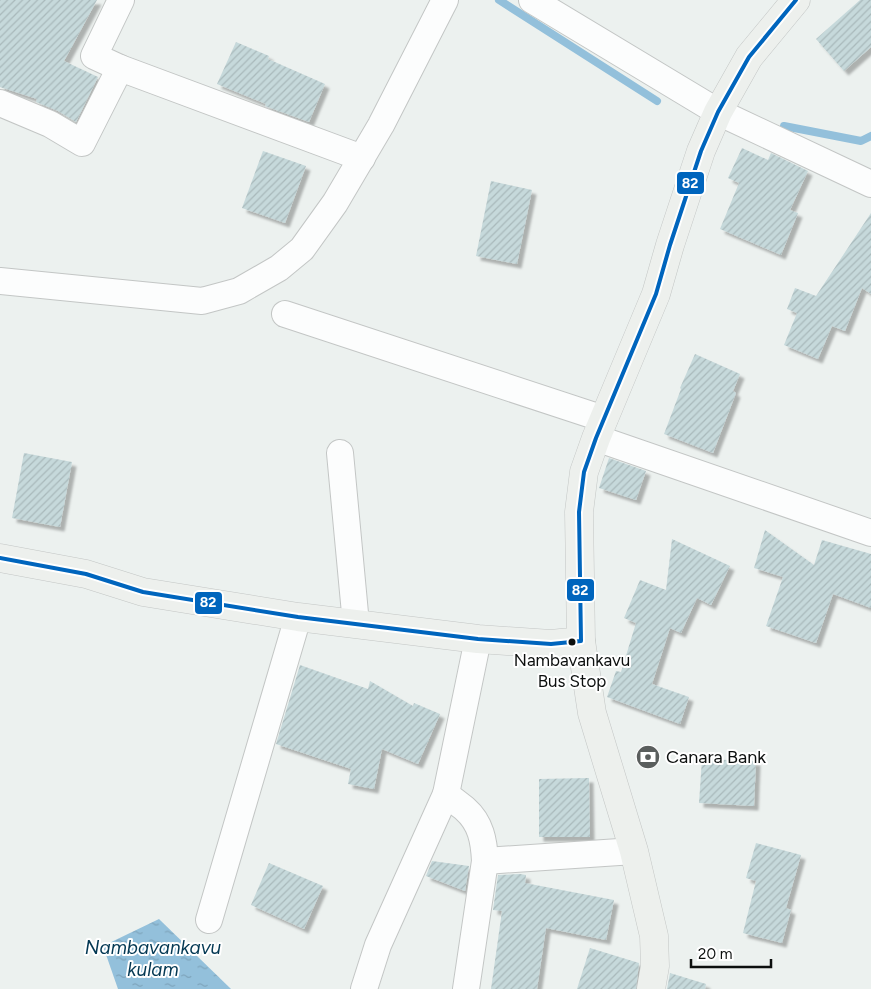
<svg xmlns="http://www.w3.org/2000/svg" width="871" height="989" font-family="Figtree,sans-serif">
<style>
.water{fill:url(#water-ripples)}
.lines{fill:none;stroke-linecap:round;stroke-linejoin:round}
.stream{stroke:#93c0db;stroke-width:8}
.building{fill:url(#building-hatch);filter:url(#shadow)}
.street-casing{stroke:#c3c6c5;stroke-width:28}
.secondary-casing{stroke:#c3c6c5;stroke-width:29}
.street{stroke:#fcfdfd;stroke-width:26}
.secondary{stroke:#edf0ed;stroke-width:28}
.bus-1-casing{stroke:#fff;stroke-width:8}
.bus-1{stroke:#0065bd;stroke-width:4}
.bus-dot{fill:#0c0f0e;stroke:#fff;stroke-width:2}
.labels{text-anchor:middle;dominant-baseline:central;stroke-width:4;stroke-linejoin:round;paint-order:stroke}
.bus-label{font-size:17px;fill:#0c0f0e;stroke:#fff}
.poi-label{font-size:18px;fill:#0c0f0e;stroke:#fff;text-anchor:start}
.water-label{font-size:19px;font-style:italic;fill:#033853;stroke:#fff}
.line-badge{stroke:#fff;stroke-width:2}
.badge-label{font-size:14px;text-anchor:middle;font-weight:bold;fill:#fff}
</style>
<defs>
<pattern id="water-ripples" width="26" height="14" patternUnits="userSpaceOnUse" patternTransform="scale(1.25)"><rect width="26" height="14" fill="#93c0db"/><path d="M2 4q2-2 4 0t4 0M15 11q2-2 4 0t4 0" fill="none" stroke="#7ea4bb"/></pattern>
<pattern id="building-hatch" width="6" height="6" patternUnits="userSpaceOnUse" patternTransform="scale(1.25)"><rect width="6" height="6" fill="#c6d9db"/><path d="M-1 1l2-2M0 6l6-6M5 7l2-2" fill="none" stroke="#a9b9bb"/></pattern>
<filter id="shadow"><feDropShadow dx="4.5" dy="4.5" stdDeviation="1" flood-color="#0004"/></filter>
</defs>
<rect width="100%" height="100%" fill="#ecf1ef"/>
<!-- water -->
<path class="water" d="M 159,919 L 231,989 L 118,989 L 103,946 Z"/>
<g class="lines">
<!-- stream -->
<g class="stream">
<path d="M 499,0 L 657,101"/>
<path d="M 784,126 L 861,141 L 871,136"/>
</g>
</g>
<!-- building -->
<g class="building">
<path d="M 0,0 L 97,0 L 64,61 L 98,77 L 76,122 L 58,111 L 36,102 L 37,99 L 0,87 Z"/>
<path d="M 860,0 L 871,0 L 871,47 L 844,71 L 816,39 Z"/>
<path d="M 236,42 L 269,56 L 268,59 L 325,84 L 309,122 L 265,106 L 266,104 L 217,84 Z"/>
<path d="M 742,148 L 768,160 L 771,153 L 808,171 L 790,210 L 798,213 L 781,255 L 720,229 L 739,183 L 728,178 Z"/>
<path d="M 263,151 L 306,166 L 285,223 L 242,208 Z"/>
<path d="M 491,181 L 532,190 L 517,264 L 476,256 Z"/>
<path d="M 871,213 L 871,294 L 862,288 L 845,331 L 832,326 L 818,359 L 784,345 L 797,313 L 787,309 L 795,288 L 816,296 Z"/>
<path d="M 695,354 L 740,374 L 733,391 L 736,393 L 713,453 L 664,434 L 681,389 L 680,388 Z"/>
<path d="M 24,453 L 72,462 L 60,527 L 12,518 Z"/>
<path d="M 609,458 L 646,471 L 636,500 L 599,488 Z"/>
<path d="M 765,530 L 814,565 L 822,540 L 871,554 L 871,608 L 833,594 L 816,643 L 766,626 L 783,577 L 754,568 Z"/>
<path d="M 672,539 L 730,566 L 711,605 L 697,598 L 681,633 L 670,628 L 652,684 L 689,697 L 680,724 L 607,697 L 616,671 L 621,672 L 636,623 L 624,618 L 640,580 L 666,590 Z"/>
<path d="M 300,665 L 368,689 L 370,681 L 413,706 L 414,703 L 440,714 L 418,764 L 382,749 L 374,789 L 348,784 L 351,769 L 276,744 Z"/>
<path d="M 702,759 L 756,761 L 754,806 L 699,803 Z"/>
<path d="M 589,778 L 590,837 L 539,837 L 539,779 Z"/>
<path d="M 756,843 L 801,855 L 786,908 L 791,910 L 782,943 L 743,933 L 756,881 L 746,878 Z"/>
<path d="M 432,861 L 469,866 L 465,891 L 426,876 Z"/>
<path d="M 269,863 L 323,886 L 304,929 L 251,905 Z"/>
<path d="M 520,874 L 526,875 L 525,883 L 614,900 L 606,940 L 546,928 L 537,989 L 491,989 L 502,911 L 493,910 L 498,875 Z"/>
<path d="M 590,948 L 639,963 L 636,989 L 577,989 Z"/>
<path d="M 670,973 L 706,984 L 705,989 L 667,989 Z"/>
</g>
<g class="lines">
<!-- street casing -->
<g class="street-casing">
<g id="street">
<path d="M 121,0 L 94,56 L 120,68 L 362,158"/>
<path d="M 532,0 L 718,112 L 871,184"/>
<path d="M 0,103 L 50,124 L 82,143 L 120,68"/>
<path d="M 0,281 L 202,301 L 239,291 L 279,268 L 302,249 L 335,203 L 381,125 L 445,0"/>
<path d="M 285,314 L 604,419"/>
<path d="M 596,438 L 871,533"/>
<path d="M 340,453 L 356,624"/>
<path d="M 485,861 L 634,851"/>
<path d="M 209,920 L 298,617"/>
<path d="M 364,989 L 378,945 L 446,794"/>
<path d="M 466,989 L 485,861 C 484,841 481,823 465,809 C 459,804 452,799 446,794 L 478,639"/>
</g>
</g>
<!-- secondary casing -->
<g class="secondary-casing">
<g id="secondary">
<path d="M 0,558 L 86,574 L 143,592 L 298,617 L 478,639 L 551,644 L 581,641 L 579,512 L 584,472 L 596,438 L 656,294 L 670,245 L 701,151 L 718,112 L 749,57 L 796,0"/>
<path d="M 581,641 L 592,713 L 634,851 L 654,936 L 655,966 L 651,989"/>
</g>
</g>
<!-- street -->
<use href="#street" class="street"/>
<!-- secondary -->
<use href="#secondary" class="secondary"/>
<!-- bus-1 casing -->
<g class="bus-1-casing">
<path id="bus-1" d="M 0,558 L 86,574 L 143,592 L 298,617 L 478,639 L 551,644 L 581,641 L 579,512 L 584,472 L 596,438 L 656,294 L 670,245 L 701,151 L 718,112 L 749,57 L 796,0"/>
</g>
<!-- bus-1 -->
<use href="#bus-1" class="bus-1"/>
</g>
<!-- icons -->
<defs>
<g id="bank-disc" transform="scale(1.25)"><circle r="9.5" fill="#5a5e5d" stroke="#fff"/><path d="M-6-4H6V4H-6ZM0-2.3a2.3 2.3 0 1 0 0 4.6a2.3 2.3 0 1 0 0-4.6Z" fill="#fff"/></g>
</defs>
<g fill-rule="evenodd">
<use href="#bank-disc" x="648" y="757"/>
</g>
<!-- markers -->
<circle class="bus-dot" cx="572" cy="642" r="4.5"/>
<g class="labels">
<!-- bus labels -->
<g class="bus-label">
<text x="572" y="660">Nambavankavu<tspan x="572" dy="21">Bus Stop</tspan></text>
</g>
<!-- poi labels -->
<g class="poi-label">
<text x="666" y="757">Canara Bank</text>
</g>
<!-- water labels -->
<g class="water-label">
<text x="153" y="947">Nambavankavu<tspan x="153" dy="22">kulam</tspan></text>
</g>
</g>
<g class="line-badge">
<rect x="676" y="171" width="29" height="24" rx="5" fill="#0065bd"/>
<rect x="566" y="578" width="29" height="24" rx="5" fill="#0065bd"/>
<rect x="194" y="591" width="29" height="24" rx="5" fill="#0065bd"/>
</g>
<g class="badge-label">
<text x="690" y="188">82</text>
<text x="580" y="595">82</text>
<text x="208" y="607">82</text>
</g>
<!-- scale -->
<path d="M691 959v8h80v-8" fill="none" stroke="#0c0f0e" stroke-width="2.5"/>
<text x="698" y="959" font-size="15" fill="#0c0f0e" stroke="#ffffff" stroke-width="4" paint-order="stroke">20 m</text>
</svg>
